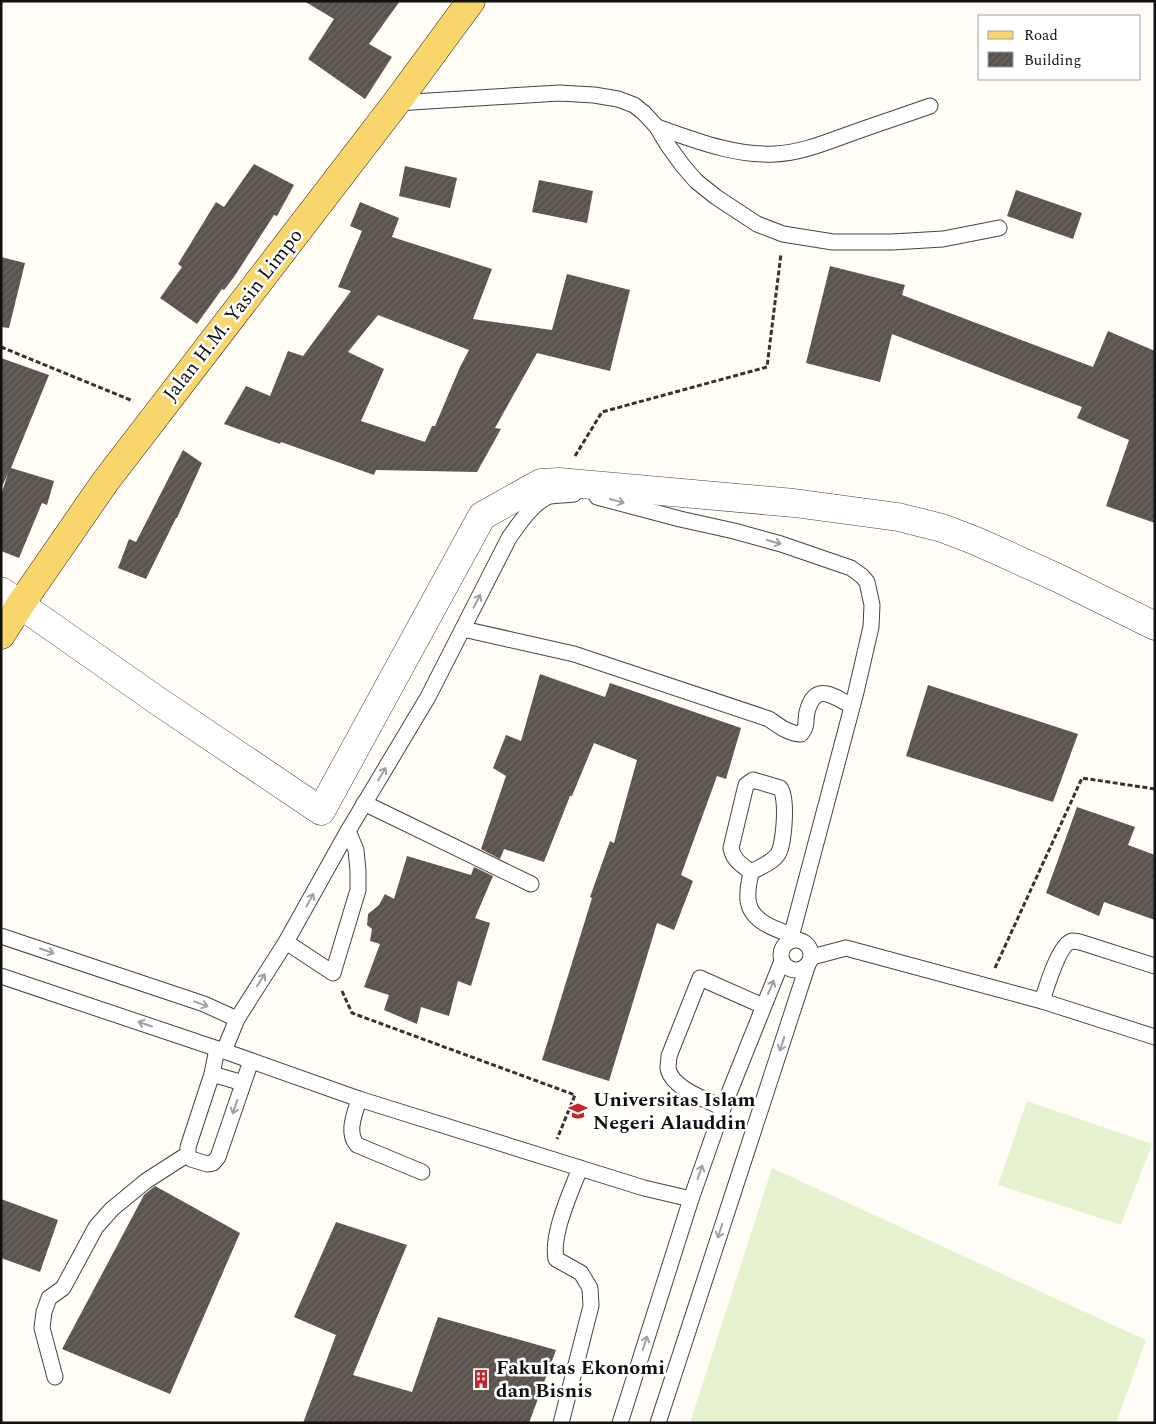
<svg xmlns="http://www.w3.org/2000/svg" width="1156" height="1424" font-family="Spectral,serif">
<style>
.pitch{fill:#e6f2cf}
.building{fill:url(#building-hatch);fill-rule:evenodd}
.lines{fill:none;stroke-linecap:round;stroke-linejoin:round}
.lane-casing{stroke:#444;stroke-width:17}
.street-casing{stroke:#444;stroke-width:29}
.primary-casing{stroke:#222;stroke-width:29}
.path{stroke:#333;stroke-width:3;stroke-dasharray:5 2.5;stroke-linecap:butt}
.lane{stroke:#fff;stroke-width:15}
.street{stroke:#fff;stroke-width:28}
.primary{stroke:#f9d66b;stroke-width:28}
.oneway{stroke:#a0a0a0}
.labels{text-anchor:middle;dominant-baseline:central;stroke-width:5;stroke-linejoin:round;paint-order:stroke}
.street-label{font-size:20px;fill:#111;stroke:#fff}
.poi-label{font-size:20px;font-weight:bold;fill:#111;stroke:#fff;text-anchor:start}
</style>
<defs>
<pattern id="building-hatch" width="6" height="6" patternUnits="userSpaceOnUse" patternTransform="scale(1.25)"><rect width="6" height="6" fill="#5a524d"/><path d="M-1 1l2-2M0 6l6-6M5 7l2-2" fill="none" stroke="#6d6662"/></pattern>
</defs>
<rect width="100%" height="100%" fill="#fffdf5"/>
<!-- pitch -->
<g class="pitch">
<path d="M 1027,1101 L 1152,1144 L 1121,1225 L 998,1185 Z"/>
<path d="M 772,1168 L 1146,1340 L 1116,1423 L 690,1423 Z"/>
</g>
<!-- building -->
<g class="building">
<path d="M 304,1 L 400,1 L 369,44 L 392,57 L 365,99 L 308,59 L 334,19 Z"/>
<path d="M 254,164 L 294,185 L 277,216 L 274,215 L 234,277 L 224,290 L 222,289 L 197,324 L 160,298 L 182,267 L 178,264 L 216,202 L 224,207 Z"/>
<path d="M 405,166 L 457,178 L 450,208 L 399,196 Z"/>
<path d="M 539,180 L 593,191 L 587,223 L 532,212 Z"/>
<path d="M 1016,190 L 1082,213 L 1073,239 L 1007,216 Z"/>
<path d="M 360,202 L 399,218 L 392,237 L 492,269 L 473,319 L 552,330 L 567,274 L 630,290 L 610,371 L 537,353 L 495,428 L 501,429 L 477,472 L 376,470 L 374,475 L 281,442 L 280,444 L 224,424 L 246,386 L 270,396 L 288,351 L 303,356 L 351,291 L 338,287 L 362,231 L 350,226 ZM 378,315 L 469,350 L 460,367 L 435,426 L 432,426 L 425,442 L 361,421 L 384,369 L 348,352 Z"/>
<path d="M 1,257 L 25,263 L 9,328 L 1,327 Z"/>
<path d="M 830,266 L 905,285 L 902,295 L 1093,367 L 1108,331 L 1155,351 L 1155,523 L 1106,506 L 1129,440 L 1077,418 L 1082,407 L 892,334 L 880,382 L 806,363 Z"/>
<path d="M 1,358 L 49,375 L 11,468 L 54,481 L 47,505 L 42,503 L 19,558 L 1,551 L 1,495 L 8,473 L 1,489 Z"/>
<path d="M 183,450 L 202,463 L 177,518 L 176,518 L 146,579 L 118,568 L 129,539 L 136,542 Z"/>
<path d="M 540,674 L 605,697 L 610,683 L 741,728 L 726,779 L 717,776 L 681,875 L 693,881 L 674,930 L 657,923 L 609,1081 L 542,1060 L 592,898 L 590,897 L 610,841 L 614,843 L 637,760 L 594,743 L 572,796 L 570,796 L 544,862 L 504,849 L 500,859 L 481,849 L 506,776 L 493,768 L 506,735 L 521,741 Z"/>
<path d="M 928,685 L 1078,734 L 1053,802 L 906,756 Z"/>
<path d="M 1077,807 L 1135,827 L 1128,845 L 1155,855 L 1155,920 L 1104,902 L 1099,916 L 1046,893 Z"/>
<path d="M 407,856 L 471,875 L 474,867 L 493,876 L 475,918 L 490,923 L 471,986 L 458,981 L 449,1016 L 421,1007 L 417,1024 L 384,1010 L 389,995 L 364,987 L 380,944 L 370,941 L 372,929 L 367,925 L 368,914 L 379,905 L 385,894 L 394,899 Z"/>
<path d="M 155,1186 L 240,1233 L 170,1394 L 62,1349 L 144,1195 Z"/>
<path d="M 1,1199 L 58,1220 L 40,1272 L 1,1258 Z"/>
<path d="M 336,1222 L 407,1245 L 353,1375 L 412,1392 L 438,1317 L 556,1350 L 529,1423 L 303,1423 L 336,1335 L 294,1317 Z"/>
</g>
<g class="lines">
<!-- lane casing -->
<g class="lane-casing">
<g id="lane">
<path d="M 396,103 L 559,93 L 594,95 L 618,99 L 634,105 L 644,113 L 657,127 L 667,144 L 683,166 L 696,181 L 716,197 L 757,224 L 783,234 L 833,242 L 892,242 L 943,239 L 999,228"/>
<path d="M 657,127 C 694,140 734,156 775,154 C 802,153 829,141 855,132 C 880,123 905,115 930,106"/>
<path d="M 597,497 L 680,519 L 734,531 L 781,544 L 851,568 L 862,576 L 867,582 L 872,605 L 871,627 L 856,692 L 790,941"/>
<path d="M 463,629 L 574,654 L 769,719 C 779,726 789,734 801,734 C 808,726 805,721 807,712 C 815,681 833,696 852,706"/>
<path d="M 753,780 L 780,788 C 788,797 784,845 778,854 C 772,863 760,867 751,872 C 742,865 733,860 731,848 L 746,785 Z"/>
<path d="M 364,803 L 531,884"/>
<path d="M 751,872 C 750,879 748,885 748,892 C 745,919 771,928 792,935"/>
<path d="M 1,936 L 204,1004 L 237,1019"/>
<circle cx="796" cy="955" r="15"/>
<path d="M 286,942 L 333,973 L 358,890 L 358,871 L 356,850 L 348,831"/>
<path d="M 812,957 L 846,948 L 1042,1001 L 1155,1037"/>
<path d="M 1,976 L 224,1051 L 359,1099 L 644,1188 L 691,1199"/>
<path d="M 1042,1001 C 1046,989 1059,944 1072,941 C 1075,941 1080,942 1083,943 L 1155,966"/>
<path d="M 217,1049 L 212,1074 L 188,1147 L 188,1154 L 191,1159 L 207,1164 L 213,1163 L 218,1157 L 251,1061"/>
<path d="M 224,1051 L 237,1019 L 286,942 L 348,831 L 428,697 L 509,538 C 518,525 534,501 550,496 C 558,495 567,495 574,494"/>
<path d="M 212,1074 L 243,1083"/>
<path d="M 359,1099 C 355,1114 346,1132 357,1145 L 422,1172"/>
<path d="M 723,1108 C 707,1100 671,1088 668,1068 C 668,1065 669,1060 669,1056 L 700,978 L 763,1006"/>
<path d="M 55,1377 L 42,1328 L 44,1312 L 49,1298 L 63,1288 L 96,1227 L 112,1209 L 146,1181 L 188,1154"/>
<path d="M 561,1423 L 591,1306 L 590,1288 L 581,1273 L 556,1259 C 551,1234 571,1192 580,1168"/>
<path d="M 620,1423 L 691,1199 L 723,1108 L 782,961"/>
<path d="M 658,1423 L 808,964"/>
</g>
</g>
<!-- street casing -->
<g class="street-casing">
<path id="street" d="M 1,591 L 155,699 L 321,811 L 482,516 L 541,483 L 559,482 L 794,503 L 898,517 L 942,528 L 976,541 L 1058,578 L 1155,626"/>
</g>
<!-- primary casing -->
<g class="primary-casing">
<path id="primary" d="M 1,635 L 20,605 L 105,482 L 396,103 L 471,1"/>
</g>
<!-- path -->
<g class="path">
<path d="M 1,347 L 133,401"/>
<path d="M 575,456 L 602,412 L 767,367 L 781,254"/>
<path d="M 995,968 L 1082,778 L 1155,789"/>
<path d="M 342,991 L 352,1013 L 575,1095 L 557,1139"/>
</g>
<!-- lane -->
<use href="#lane" class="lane"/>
<!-- street -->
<use href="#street" class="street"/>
<!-- primary -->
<use href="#primary" class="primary"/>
</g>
<!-- one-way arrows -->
<defs><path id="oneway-shaft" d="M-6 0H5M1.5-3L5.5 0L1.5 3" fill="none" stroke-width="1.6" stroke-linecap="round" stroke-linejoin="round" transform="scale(1.25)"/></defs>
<g class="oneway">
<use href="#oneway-shaft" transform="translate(617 501) rotate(15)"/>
<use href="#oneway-shaft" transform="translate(774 542) rotate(16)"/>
<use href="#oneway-shaft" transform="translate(477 601) rotate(-63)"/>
<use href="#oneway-shaft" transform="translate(382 774) rotate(-59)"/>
<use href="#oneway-shaft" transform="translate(310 900) rotate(-61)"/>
<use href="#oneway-shaft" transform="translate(47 951) rotate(19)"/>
<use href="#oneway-shaft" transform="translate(261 980) rotate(-57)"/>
<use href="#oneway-shaft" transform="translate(771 987) rotate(-67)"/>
<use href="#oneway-shaft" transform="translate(201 1004) rotate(20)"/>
<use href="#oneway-shaft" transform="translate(145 1024) rotate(-161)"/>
<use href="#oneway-shaft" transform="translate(782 1044) rotate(108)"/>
<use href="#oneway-shaft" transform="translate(235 1107) rotate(109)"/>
<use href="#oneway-shaft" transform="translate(700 1172) rotate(-71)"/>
<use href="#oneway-shaft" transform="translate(720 1231) rotate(108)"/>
<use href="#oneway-shaft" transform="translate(645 1343) rotate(-72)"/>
</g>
<!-- icons -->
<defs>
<g id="university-bare" transform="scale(1.5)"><path d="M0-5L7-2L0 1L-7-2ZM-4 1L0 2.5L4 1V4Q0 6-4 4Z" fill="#c4262e" stroke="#fff" stroke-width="2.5" paint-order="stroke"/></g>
<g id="building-bare" transform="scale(1.5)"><path d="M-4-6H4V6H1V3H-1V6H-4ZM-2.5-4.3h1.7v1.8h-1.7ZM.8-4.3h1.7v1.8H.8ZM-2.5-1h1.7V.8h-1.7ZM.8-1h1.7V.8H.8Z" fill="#c4262e" stroke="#fff" stroke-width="2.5" paint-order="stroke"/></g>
</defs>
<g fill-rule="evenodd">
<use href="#university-bare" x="578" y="1111"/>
<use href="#building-bare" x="481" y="1379"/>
</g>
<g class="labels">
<!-- street labels -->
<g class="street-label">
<text transform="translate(233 315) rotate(-52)">Jalan H.M. Yasin Limpo</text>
</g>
<!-- poi labels -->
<g class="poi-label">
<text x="593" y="1100">Universitas Islam<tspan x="593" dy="23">Negeri Alauddin</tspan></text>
<text x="496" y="1368">Fakultas Ekonomi<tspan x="496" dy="23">dan Bisnis</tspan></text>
</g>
</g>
<!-- border -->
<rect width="1156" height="1424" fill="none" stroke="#111111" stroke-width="5"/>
<!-- legend -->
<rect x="978" y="15" width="162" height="65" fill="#ffffff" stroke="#a0a0a0"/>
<rect x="988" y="31" width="25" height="8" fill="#f9d66b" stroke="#a0a0a0"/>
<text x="1024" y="40" font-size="15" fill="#111111">Road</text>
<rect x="988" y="52" width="25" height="15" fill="url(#building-hatch)" stroke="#a0a0a0"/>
<text x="1024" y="65" font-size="15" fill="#111111">Building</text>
</svg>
